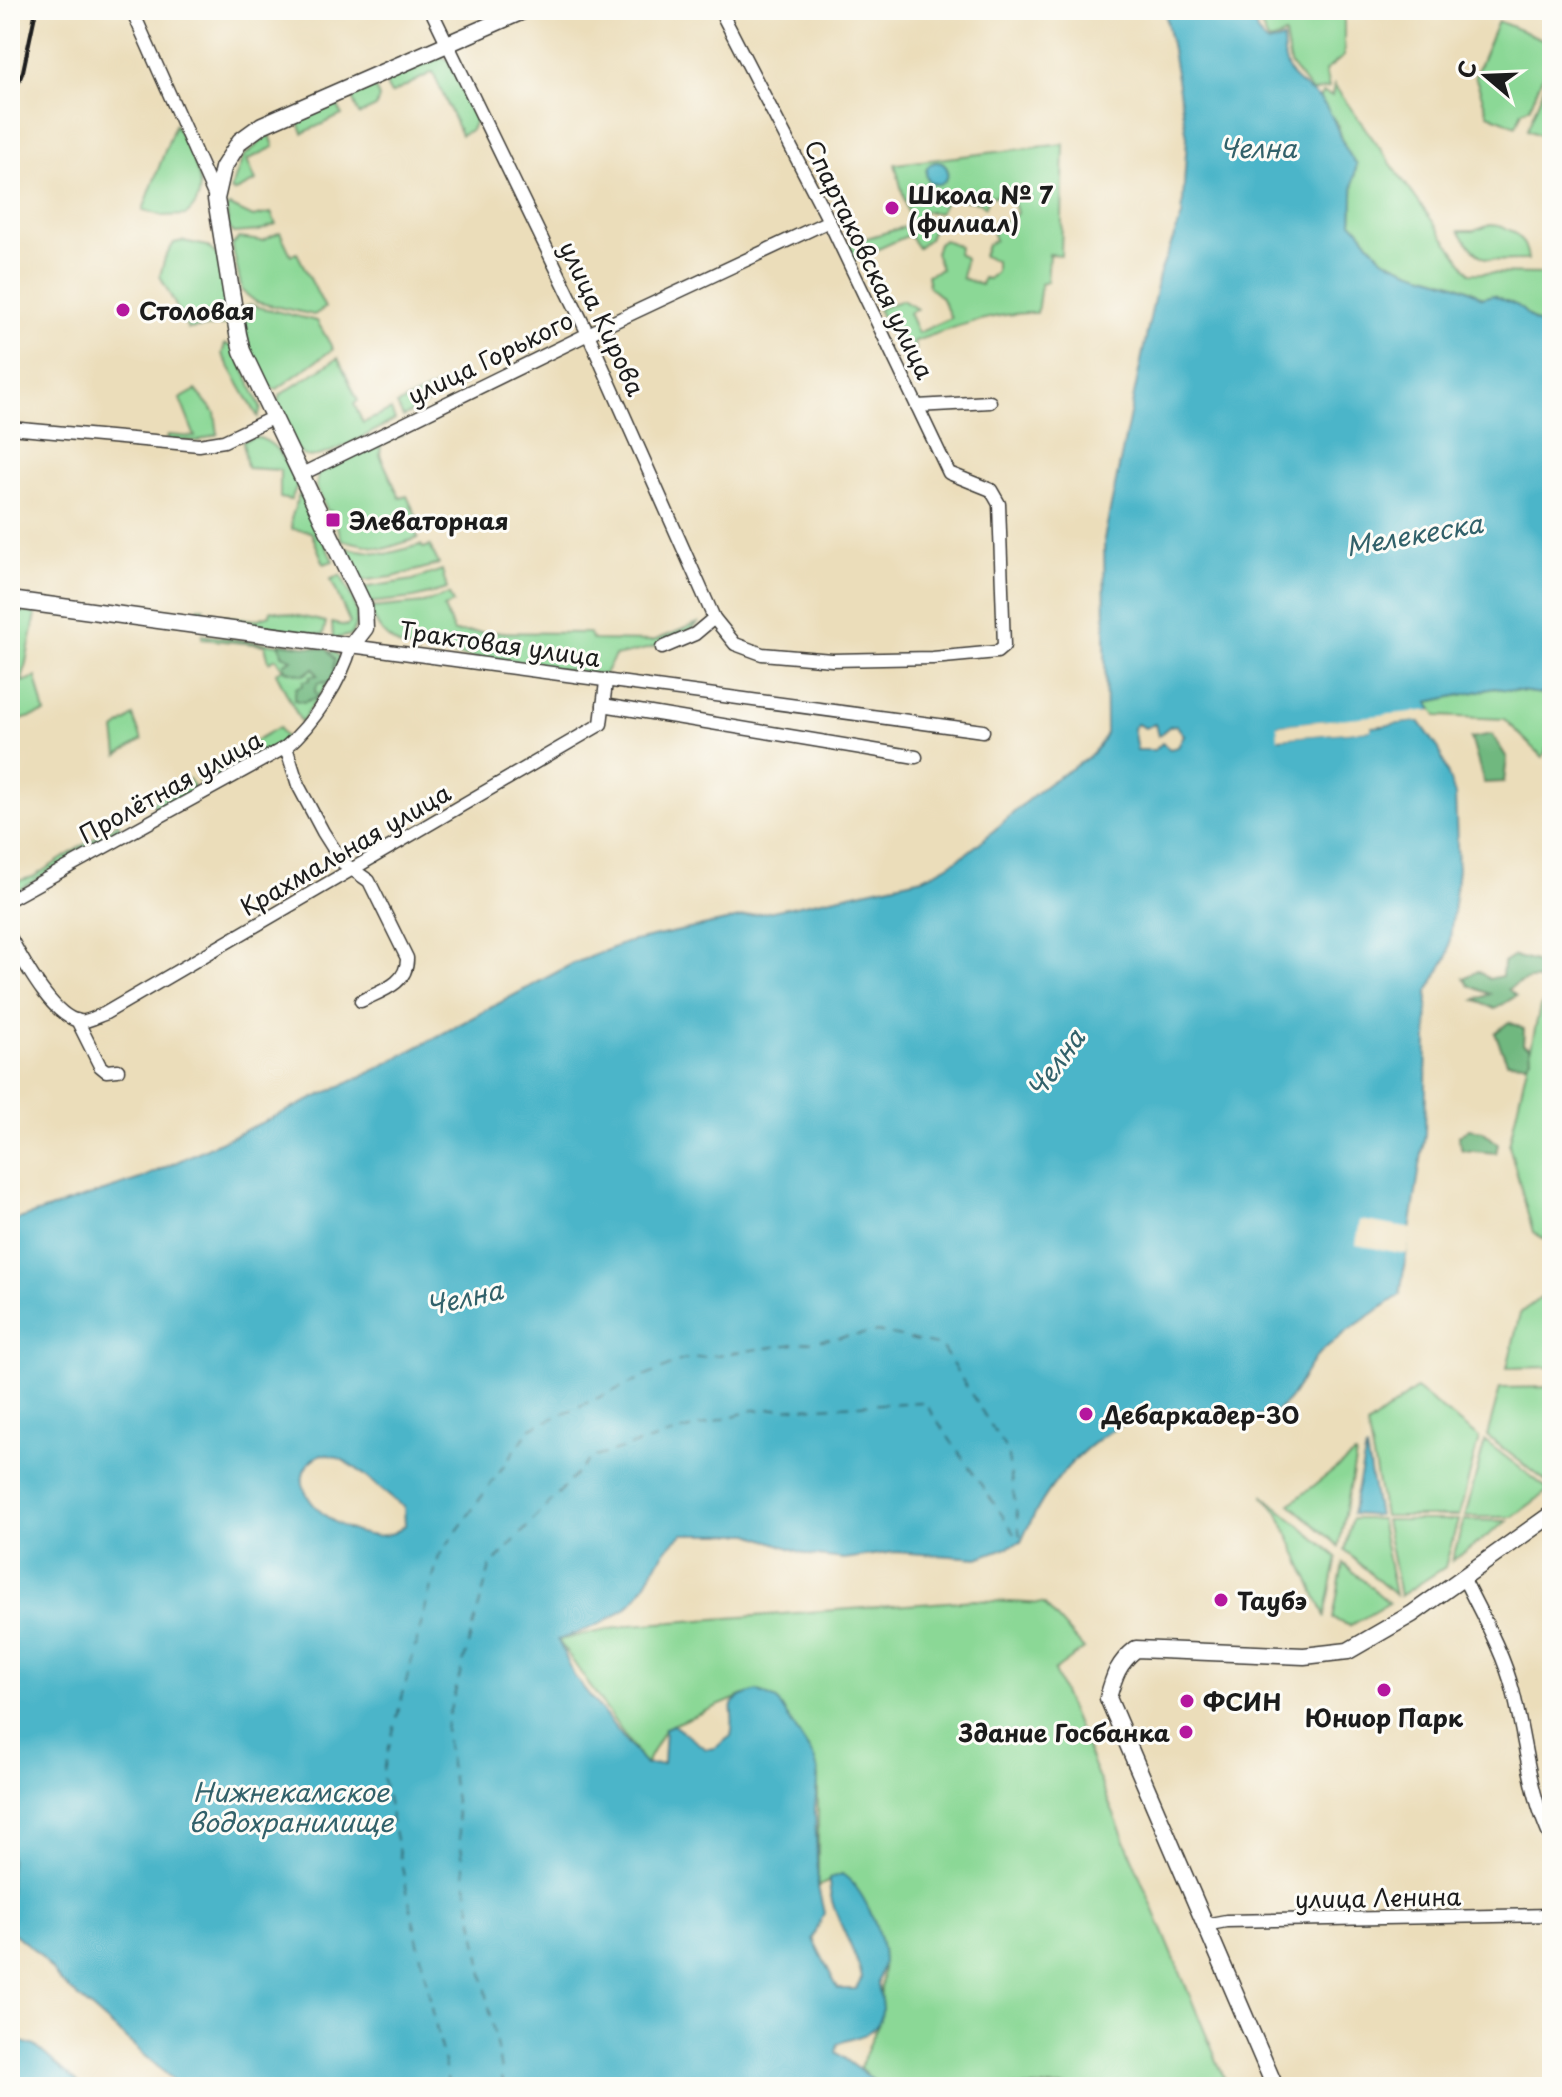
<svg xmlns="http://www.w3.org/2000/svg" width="1562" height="2097" font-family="'Playpen Sans',sans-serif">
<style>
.green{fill:#8bd896;stroke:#547a59;stroke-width:2}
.forest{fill:#70b87f;stroke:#466a4e;stroke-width:2}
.water{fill:#4cb5c9;stroke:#346872;stroke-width:2;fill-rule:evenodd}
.pier{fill:#ebddba;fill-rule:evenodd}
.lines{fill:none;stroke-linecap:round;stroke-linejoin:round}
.ferry{stroke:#32616a;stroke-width:2;stroke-dasharray:10 8;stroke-linecap:butt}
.minor-casing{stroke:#3b3934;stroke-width:15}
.tertiary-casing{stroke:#3b3934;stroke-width:19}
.minor{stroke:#fff;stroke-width:12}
.tertiary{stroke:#fff;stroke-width:16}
.rail{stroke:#1c1c1c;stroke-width:4}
.poi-dot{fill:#b5179e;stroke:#fdfcf7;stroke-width:3}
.labels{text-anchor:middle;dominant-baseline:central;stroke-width:6;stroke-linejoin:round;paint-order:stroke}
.poi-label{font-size:24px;font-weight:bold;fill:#1c1c1c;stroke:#fdfcf7;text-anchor:start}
.street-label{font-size:24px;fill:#1c1c1c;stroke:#fdfcf7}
.water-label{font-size:26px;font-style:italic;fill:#32616a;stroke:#fdfcf7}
</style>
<rect width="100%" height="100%" fill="#fdfcf7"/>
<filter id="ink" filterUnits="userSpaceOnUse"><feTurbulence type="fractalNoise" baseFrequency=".0125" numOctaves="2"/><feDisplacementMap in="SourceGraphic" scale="16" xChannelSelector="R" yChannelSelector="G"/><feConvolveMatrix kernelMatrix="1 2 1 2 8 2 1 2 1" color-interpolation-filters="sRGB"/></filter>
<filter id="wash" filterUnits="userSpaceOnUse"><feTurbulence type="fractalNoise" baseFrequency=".006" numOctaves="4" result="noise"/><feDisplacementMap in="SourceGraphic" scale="32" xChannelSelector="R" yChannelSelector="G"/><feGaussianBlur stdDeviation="1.8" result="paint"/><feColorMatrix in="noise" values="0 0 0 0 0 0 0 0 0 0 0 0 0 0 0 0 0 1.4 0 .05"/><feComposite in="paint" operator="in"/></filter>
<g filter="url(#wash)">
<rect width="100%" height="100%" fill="#ebddba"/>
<!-- green -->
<g class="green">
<path d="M 1253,10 L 1344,10 L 1344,56 L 1325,71 L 1329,88 L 1312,92 L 1290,64 L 1285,35 L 1269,42 Z"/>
<path d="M 1498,21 L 1552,43 L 1552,52 L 1530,107 L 1522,111 L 1516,126 L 1488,114 L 1475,76 Z"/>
<path d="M 439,55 L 448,60 L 476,118 L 471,130 L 461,135 L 433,72 L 391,94 L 387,87 L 388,77 Z"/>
<path d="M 1552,67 L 1552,140 L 1527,130 Z"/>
<path d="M 374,85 L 379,98 L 376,107 L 359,115 L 351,95 Z"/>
<path d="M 1334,85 L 1470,273 L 1552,274 L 1552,330 L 1535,322 L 1518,306 L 1493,295 L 1482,298 C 1459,279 1415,277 1385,259 C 1372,251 1364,232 1352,222 C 1354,202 1351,184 1357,164 L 1348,155 L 1337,124 L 1319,98 L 1323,93 L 1332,96 Z"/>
<path d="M 336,101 L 342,115 L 303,133 L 298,120 Z"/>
<path d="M 175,124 C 188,152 217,190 186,215 L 163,216 L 143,210 Z"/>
<path d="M 270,134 L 274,147 L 247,160 L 256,181 L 234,192 L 231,190 L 243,157 Z"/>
<path d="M 1064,144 L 1061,255 L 1049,254 L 1047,282 L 1041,284 L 1037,313 C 993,312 954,327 913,342 L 916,350 L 902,358 L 878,309 L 902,300 L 917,309 L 909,313 L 918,333 L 951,318 L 941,297 L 929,287 L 927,275 L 941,269 L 935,253 L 938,243 L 944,240 L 959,246 L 958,253 L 965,258 L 962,278 L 981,285 L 983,278 L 988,279 L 996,272 L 996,261 L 983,256 L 987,245 L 995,240 L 992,231 L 996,219 L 1009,222 L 1017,213 L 1012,197 L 998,192 L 996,197 L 990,195 L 985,207 L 979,202 L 947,198 L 939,213 L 924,211 L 921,218 L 924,223 L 934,226 L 929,239 L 918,248 L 909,235 L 854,260 L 846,244 L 911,225 L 895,164 Z"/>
<path d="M 230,206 L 253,217 L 271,213 L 276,224 L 259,231 L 234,233 L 229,228 L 226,209 Z"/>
<path d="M 1490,225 C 1512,226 1526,238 1528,260 C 1488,260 1484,267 1459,231 L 1474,231 Z"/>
<path d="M 280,232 L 291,255 L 297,253 L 325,308 L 314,315 L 256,302 L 242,291 L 232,245 L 239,238 L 262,241 Z"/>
<path d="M 183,241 L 207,246 L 219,257 L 230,319 L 226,325 L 188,329 L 160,276 L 165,258 L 174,243 Z"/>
<path d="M 250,305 L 317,321 L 333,349 L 277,389 L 268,388 C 257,364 239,334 245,307 Z"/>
<path d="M 225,344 L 234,347 L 261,408 L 258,417 L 222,354 Z"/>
<path d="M 338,358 L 358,401 L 354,404 L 363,423 L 391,410 L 395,420 C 378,428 319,465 303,455 C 290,447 283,420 276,406 L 280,395 Z"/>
<path d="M 459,375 L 464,384 L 403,417 L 397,405 Z"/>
<path d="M 196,390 L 215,413 L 218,434 L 198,441 L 167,440 L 168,435 L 195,437 L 180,399 Z"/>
<path d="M 400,432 L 402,435 L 381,444 L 380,455 L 400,498 L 407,496 L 419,522 L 413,525 L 418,538 L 384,549 L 342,540 L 331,511 L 328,512 L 316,487 L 318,474 Z"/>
<path d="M 254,437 C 279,440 287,466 297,485 L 291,500 L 280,498 L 280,470 L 247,468 L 243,441 Z"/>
<path d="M 300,492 L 333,561 L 324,564 L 311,532 L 292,529 L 291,519 Z"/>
<path d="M 421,545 L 423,548 L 430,546 L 439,564 L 393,577 L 359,581 L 344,548 L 386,554 Z"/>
<path d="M 442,570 L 447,589 L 414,598 L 369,603 L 362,588 L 413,580 Z"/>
<path d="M 341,575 C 349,593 365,615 351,635 L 333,639 L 332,623 L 346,626 L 350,623 L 331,579 Z"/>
<path d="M 449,594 L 453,603 L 444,608 L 454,632 L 589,633 L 593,640 L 653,641 L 698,623 C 686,642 636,652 615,656 L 604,675 L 403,648 C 386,638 375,628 371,608 L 424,603 Z"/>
<path d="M 198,607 L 204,607 L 204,613 L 255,620 L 270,615 L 271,610 L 326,622 L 323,635 L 198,619 Z"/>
<path d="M 10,609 L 36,614 L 22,682 L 36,677 L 45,713 L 10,723 Z"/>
<path d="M 202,635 L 334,652 L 340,658 L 339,667 L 301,722 L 276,673 L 283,668 L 276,658 L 269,662 L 265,645 L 202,639 Z"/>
<path d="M 1494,688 L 1552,695 L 1552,737 L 1543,757 L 1504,719 L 1437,716 L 1427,702 Z"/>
<path d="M 133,716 L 142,740 L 118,755 L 115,730 Z"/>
<path d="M 279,727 L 286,739 L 202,788 L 196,775 Z"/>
<path d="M 189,779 L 196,791 L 158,812 L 152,802 Z"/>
<path d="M 118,823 L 122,830 L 10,895 L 10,883 L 33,877 Z"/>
<path d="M 1552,991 L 1551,1243 L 1533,1232 L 1509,1145 L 1540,1007 Z"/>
<path d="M 1552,1289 L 1552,1367 L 1507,1368 L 1520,1313 Z"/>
<path d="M 1552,1387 L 1552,1486 L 1487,1436 L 1500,1388 Z"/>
<path d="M 1416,1389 L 1479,1438 L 1459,1516 L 1384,1516 L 1367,1426 Z"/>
<path d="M 1485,1441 L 1549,1490 L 1513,1517 L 1465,1517 Z"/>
<path d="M 1354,1455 L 1356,1455 L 1339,1546 L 1290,1504 Z"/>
<path d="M 1263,1495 L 1337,1557 L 1325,1616 L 1279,1514 Z"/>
<path d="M 1352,1519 L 1380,1519 L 1395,1595 L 1345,1551 Z"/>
<path d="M 1385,1520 L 1458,1520 L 1445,1567 L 1400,1596 Z"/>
<path d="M 1464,1520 L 1508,1521 L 1452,1561 Z"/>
<path d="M 1343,1563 L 1389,1603 L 1350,1626 L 1333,1619 Z"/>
<path d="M 975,1600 L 1044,1604 L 1084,1649 L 1054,1671 L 1228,2087 L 880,2087 L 860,2068 L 878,2024 L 883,1968 L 842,1874 L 818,1887 L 818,1771 L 744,1695 L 665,1728 L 645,1765 L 558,1640 L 631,1625 Z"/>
</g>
<!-- forest -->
<g class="forest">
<path d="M 280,643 L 327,649 L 335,660 L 333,669 L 338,671 L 332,675 L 331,682 L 318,683 L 315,691 L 319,697 L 304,702 L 294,700 L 296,688 L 303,685 L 303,681 L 310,680 L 310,676 L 318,675 L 313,668 L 304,675 L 285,670 L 284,663 L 292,659 L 282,655 Z"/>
<path d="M 1492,734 L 1507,758 L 1504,782 L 1484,783 L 1471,738 Z"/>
<path d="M 1514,956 L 1538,963 L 1547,961 L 1552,973 L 1546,982 C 1532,977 1521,981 1508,989 L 1516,996 L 1495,1009 L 1475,1000 L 1490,994 L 1470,986 L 1464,978 L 1478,971 L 1489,979 L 1502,976 L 1503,963 Z"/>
<path d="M 1509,1022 L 1524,1029 L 1523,1044 L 1530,1047 L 1531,1058 L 1526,1063 L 1507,1062 L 1495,1033 Z"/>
<path d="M 1469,1129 L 1483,1131 L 1498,1144 L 1496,1153 L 1462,1150 L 1458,1136 Z"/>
</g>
<!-- water -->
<g class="water">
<path d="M 1165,10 L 1251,10 L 1257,32 L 1268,44 L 1283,39 C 1284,46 1283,57 1286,64 C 1292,82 1308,88 1320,99 C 1338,118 1339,146 1357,164 C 1351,184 1354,202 1352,222 C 1364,232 1372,251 1385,259 C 1415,277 1459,279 1482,298 L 1493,295 L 1518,306 L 1535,322 L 1552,330 L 1552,695 L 1494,688 L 1428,702 L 1433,710 L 1418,714 L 1278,725 L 1279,738 L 1370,730 L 1371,727 L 1419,721 L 1439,749 L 1455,795 L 1458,869 L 1448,956 L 1428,991 L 1425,1134 L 1400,1295 C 1378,1311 1328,1341 1313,1361 C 1299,1379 1294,1402 1272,1413 C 1248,1424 1218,1409 1193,1409 C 1108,1409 1053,1469 1021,1542 L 978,1558 L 895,1552 L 844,1559 L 809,1555 L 750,1534 L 683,1534 C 661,1549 654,1572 639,1594 C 622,1618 585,1631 558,1640 L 574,1676 L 645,1765 L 663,1764 L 665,1728 L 673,1725 L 706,1749 L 715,1748 L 731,1736 C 738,1707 717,1703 757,1691 L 777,1700 L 814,1758 L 818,1771 L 815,1809 L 818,1887 L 824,1913 L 813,1939 L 838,1989 L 856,1989 L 862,1978 C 855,1944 828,1913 829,1878 L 842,1874 C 864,1888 883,1935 883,1961 C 883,1969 877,1976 878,1985 C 880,1999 887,2013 876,2026 C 866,2038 851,2037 838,2044 L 836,2052 L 882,2087 L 181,2087 L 61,1982 L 39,1954 L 10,1930 L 10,1222 L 140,1179 L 371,1072 L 572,964 L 625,943 L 923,878 C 980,853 1000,820 1046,785 C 1069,768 1094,761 1106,733 L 1104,539 L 1159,275 L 1182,216 L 1187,137 ZM 1137,724 L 1145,728 L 1155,724 L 1158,736 L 1170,726 L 1176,725 L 1184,735 L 1178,747 L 1170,749 L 1162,743 L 1155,750 L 1137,750 L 1133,728 ZM 322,1454 C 353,1456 378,1491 404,1507 L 405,1525 C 367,1564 259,1485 322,1454 Z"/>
<circle cx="937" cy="173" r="11"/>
<path d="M 1366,1449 L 1378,1516 L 1352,1514 Z"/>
<path d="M 10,2038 L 35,2046 L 83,2087 L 10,2087 Z"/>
</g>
<!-- pier -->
<g class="pier">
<path d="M 1433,710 L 1436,714 L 1421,718 L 1423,720 L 1419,721 L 1371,726 L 1371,730 L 1278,738 L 1277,725 ZM 1366,721 L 1367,727 L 1282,734 L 1281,728 Z"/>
<path d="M 1360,1220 L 1412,1229 L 1407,1254 L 1356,1245 Z"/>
</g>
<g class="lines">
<!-- ferry -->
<g class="ferry">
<path d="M 449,2087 L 382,1774 L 439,1556 L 531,1428 L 682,1360 L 878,1332 L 941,1346 L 1007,1451 L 1021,1542"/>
<path d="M 504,2087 L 466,1882 L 445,1728 L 490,1567 L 591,1458 L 754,1410 L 924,1402 L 1020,1541"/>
</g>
</g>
</g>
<g filter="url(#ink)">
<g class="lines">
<!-- minor casing -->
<g class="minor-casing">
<g id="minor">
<path d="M 132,10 L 216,199"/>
<path d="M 431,10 L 588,334 L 714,618 L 735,644 L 762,654 L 832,660 L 933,658 L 997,652 L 1004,646 L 999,504 L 991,490 L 949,473 L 829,221 L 720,10"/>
<path d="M 917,406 L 990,402"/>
<path d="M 10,428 L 199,445 L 224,441 L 274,417"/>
<path d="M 302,474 L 588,334 L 829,221"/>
<path d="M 662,648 L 695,634 L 714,618"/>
<path d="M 603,705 L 916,757"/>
<path d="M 286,747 L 298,785 L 323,832 L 342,862 L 369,881 L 407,958 C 408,984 381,991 361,1001"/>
<path d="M 10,899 L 286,747 C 313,724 342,680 351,646 L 983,731"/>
<path d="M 10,937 C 22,959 56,1025 85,1021 C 91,1020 98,1016 104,1014 L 601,724 L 606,682"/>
<path d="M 77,1020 L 100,1066 L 106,1071 L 118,1070"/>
<path d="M 1463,1577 C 1481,1614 1503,1651 1513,1691 C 1526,1741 1529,1795 1552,1841"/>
<path d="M 1205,1925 L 1226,1921 L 1552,1915"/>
</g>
</g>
<!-- tertiary casing -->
<g class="tertiary-casing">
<g id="tertiary">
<path d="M 10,600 L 351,646 L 365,628 L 364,606 L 242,351 L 238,334 L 216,199 L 223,168 L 240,141 L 262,125 L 525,10"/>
<path d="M 1275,2087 L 1108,1698 C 1114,1676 1118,1663 1136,1649 L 1304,1656 L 1348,1651 L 1412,1614 L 1552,1514"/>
</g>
</g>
<!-- minor -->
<use href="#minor" class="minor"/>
<!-- tertiary -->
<use href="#tertiary" class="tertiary"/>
<!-- rail -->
<path class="rail" d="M 10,104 L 23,71 L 36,10"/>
</g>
</g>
<!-- markers -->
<g class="poi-dot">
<circle cx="892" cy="208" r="8"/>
<circle cx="123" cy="310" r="8"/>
<rect x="325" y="512" width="16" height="16" rx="4"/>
<circle cx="1086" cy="1414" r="8"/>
<circle cx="1221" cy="1600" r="8"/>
<circle cx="1384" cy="1690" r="8"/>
<circle cx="1187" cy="1701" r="8"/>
<circle cx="1186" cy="1732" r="8"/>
</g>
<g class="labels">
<!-- poi labels -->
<g class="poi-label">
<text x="908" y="194">Школа № 7<tspan x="908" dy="28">(филиал)</tspan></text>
<text x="139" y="310">Столовая</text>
<text x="349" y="520">Элеваторная</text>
<text x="1102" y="1414">Дебаркадер-30</text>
<text x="1237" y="1600">Таубэ</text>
<text x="1203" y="1701">ФСИН</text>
<text x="1384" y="1717" text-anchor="middle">Юниор Парк</text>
<text x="1170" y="1732" text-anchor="end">Здание Госбанка</text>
</g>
<!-- street labels -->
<g class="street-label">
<text transform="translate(870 259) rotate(64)">Спартаковская улица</text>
<text transform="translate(603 318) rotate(65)">улица Кирова</text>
<text transform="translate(490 357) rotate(-26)">улица Горького</text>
<text transform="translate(500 643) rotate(8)">Трактовая улица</text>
<text transform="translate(170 786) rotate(-29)">Пролётная улица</text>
<text transform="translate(345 849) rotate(-30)">Крахмальная улица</text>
<text transform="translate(1378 1897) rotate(-1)">улица Ленина</text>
</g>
<!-- water labels -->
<g class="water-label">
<text x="1258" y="147">Челна</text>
<text transform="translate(1414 534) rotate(-10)">Мелекеска</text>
<text transform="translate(1055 1063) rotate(-54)">Челна</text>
<text transform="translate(464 1297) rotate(-13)">Челна</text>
<text x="291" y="1791">Нижнекамское<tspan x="291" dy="30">водохранилище</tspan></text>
</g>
</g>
<!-- margin -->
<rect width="1562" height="2097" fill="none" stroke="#fdfcf7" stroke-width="40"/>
<!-- north arrow -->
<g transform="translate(1486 76) rotate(289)" stroke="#fdfcf7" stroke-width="6" paint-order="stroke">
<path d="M0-6L14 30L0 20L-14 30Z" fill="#1c1c1c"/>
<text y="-12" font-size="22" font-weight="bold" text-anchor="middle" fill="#1c1c1c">С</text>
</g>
</svg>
